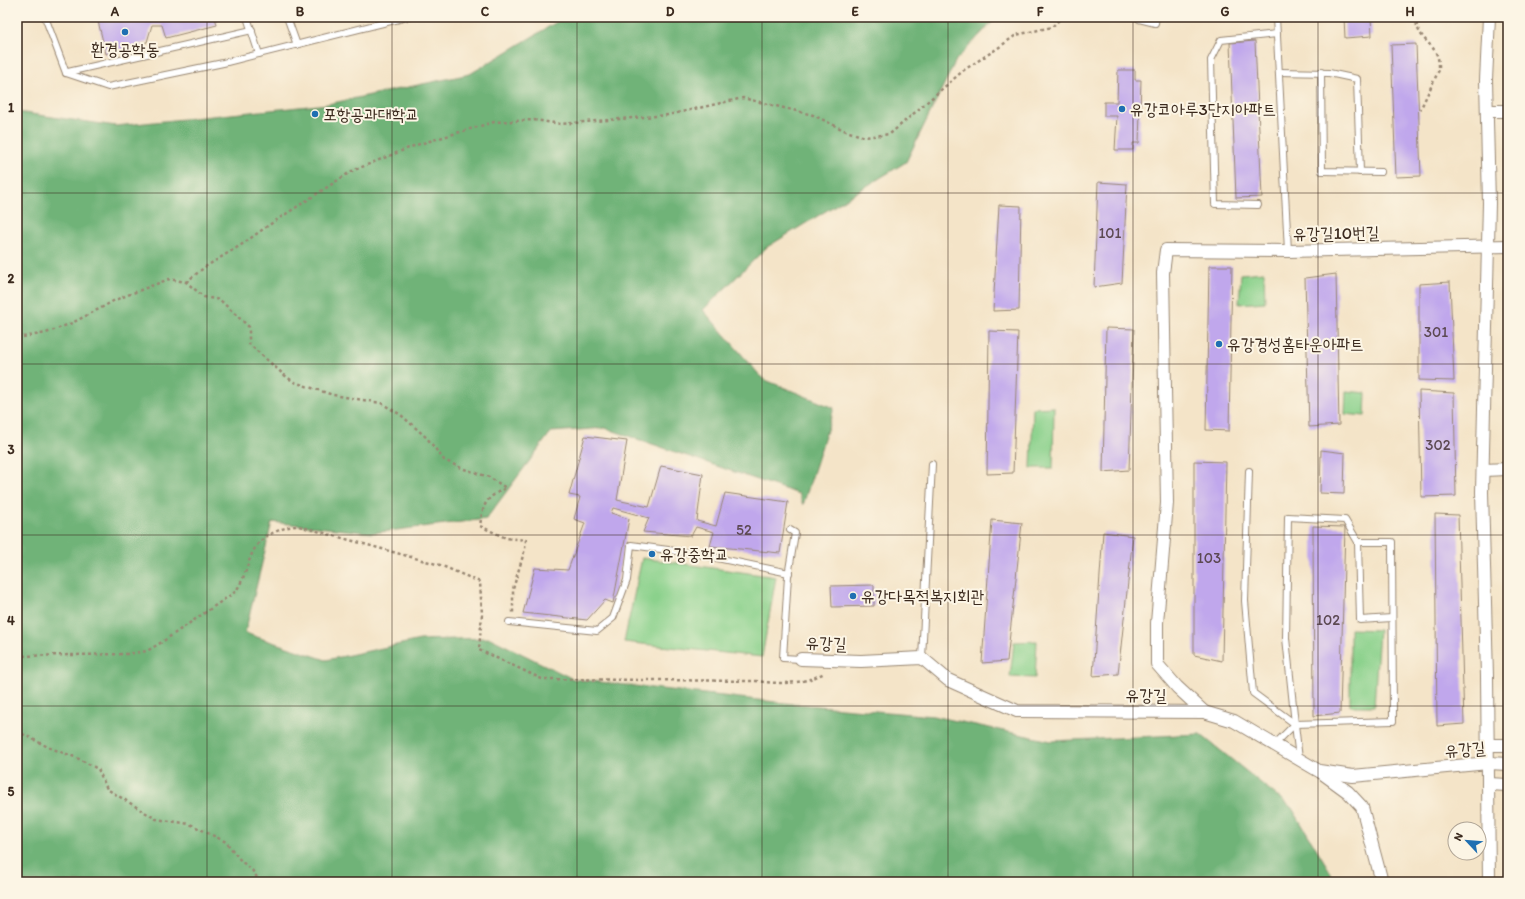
<svg xmlns="http://www.w3.org/2000/svg" width="1525" height="899" font-family="Itim,'Poor Story',sans-serif">
<style>
.green{fill:#8bd18c;stroke:#637e55}
.forest{fill:#70b378;stroke:#566e4b}
.building{fill:#c0a7ec}
.lines{fill:none;stroke-linecap:round;stroke-linejoin:round}
.service-casing{stroke:#988773;stroke-width:8}
.minor-casing{stroke:#988773;stroke-width:14}
.path{stroke:#988773;stroke-width:2.5;stroke-dasharray:3 3;stroke-linecap:butt}
.service{stroke:#fff;stroke-width:6}
.minor{stroke:#fff;stroke-width:12}
.grid{fill:none;stroke:#3b2a1e;stroke-width:1;stroke-opacity:0.55}
.poi-dot{fill:#1f6fb2;stroke:#fcf5e5;stroke-width:1.5}
.labels{text-anchor:middle;dominant-baseline:central;stroke-width:4;stroke-linejoin:round;paint-order:stroke}
.number-label{font-size:15px;fill:#5c4952}
.poi-label{font-size:17px;fill:#3b2a1e;stroke:#fcf5e5;text-anchor:start}
.street-label{font-size:17px;fill:#3b2a1e;stroke:#fcf5e5}
.neatline{fill:none;stroke:#3b2a1e;stroke-width:1.5}
.grid-label{font-size:13px;text-anchor:middle;font-weight:bold;fill:#3b2a1e}
</style>
<rect width="100%" height="100%" fill="#fcf5e5"/>
<filter id="ink" filterUnits="userSpaceOnUse"><feTurbulence type="fractalNoise" baseFrequency=".025" numOctaves="2"/><feDisplacementMap in="SourceGraphic" scale="8" xChannelSelector="R" yChannelSelector="G"/><feConvolveMatrix kernelMatrix="1 2 1 2 8 2 1 2 1" color-interpolation-filters="sRGB"/></filter>
<filter id="wash" filterUnits="userSpaceOnUse"><feTurbulence type="fractalNoise" baseFrequency=".012" numOctaves="4" result="noise"/><feDisplacementMap in="SourceGraphic" scale="16" xChannelSelector="R" yChannelSelector="G"/><feGaussianBlur stdDeviation="0.9" result="paint"/><feColorMatrix in="noise" values="0 0 0 0 0 0 0 0 0 0 0 0 0 0 0 0 0 1.4 0 .05"/><feComposite in="paint" operator="in"/></filter>
<g filter="url(#wash)">
<rect width="100%" height="100%" fill="#f4e4c8"/>
<!-- green -->
<g class="green">
<path d="M 1264,272 L 1265,302 L 1239,304 L 1241,274 Z"/>
<path d="M 1346,391 L 1366,393 L 1365,416 L 1345,414 Z"/>
<path d="M 1054,407 L 1053,468 L 1031,468 L 1033,408 Z"/>
<path d="M 642,558 L 776,577 L 762,657 L 624,642 Z"/>
<path d="M 1350,629 L 1379,630 L 1374,706 L 1350,706 Z"/>
<path d="M 1037,641 L 1035,678 L 1010,677 L 1014,642 Z"/>
</g>
<!-- forest -->
<path class="forest" d="M 565,17 L 997,17 L 956,60 L 906,162 L 767,247 L 703,310 L 763,379 L 834,408 L 803,505 L 799,494 L 605,428 L 551,432 L 486,519 L 372,533 L 272,522 L 245,633 L 326,660 L 420,640 L 490,638 L 573,679 L 784,703 L 933,716 L 1051,741 L 1200,734 L 1292,808 L 1331,873 L 1333,882 L 17,882 L 17,112 L 116,126 L 328,104 L 470,74 Z"/>
<g id="blocks">
<!-- building -->
<g class="building">
<path d="M 97,17 L 215,17 L 217,25 L 166,38 L 162,25 L 152,25 L 147,42 L 106,54 Z"/>
<path d="M 1344,17 L 1371,17 L 1372,36 L 1345,38 Z"/>
<path d="M 1255,41 L 1262,197 L 1236,198 L 1230,43 Z"/>
<path d="M 1416,44 L 1421,176 L 1396,177 L 1391,45 Z"/>
<path d="M 1118,70 L 1135,70 L 1135,80 L 1141,80 L 1139,143 L 1133,143 L 1133,150 L 1115,150 L 1117,116 L 1104,116 L 1104,102 L 1117,102 Z"/>
<path d="M 1098,182 L 1127,184 L 1122,283 L 1094,287 Z"/>
<path d="M 999,205 L 1021,206 L 1019,310 L 993,311 Z"/>
<path d="M 1209,266 L 1232,266 L 1229,431 L 1206,430 Z"/>
<path d="M 1336,274 L 1339,425 L 1309,427 L 1305,278 Z"/>
<path d="M 1450,282 L 1454,381 L 1419,380 L 1419,284 Z"/>
<path d="M 1106,328 L 1134,329 L 1129,470 L 1103,472 Z"/>
<path d="M 989,331 L 1018,332 L 1013,473 L 987,474 Z"/>
<path d="M 1419,391 L 1454,393 L 1456,496 L 1421,497 Z"/>
<path d="M 585,436 L 627,441 L 617,500 L 649,507 L 661,466 L 703,474 L 697,521 L 716,526 L 725,493 L 788,502 L 780,553 L 710,546 L 714,532 L 696,527 L 691,536 L 643,532 L 649,518 L 613,508 L 611,513 L 629,519 L 613,603 L 605,600 L 587,620 L 523,613 L 535,568 L 568,570 L 585,523 L 574,519 L 580,497 L 569,495 Z"/>
<path d="M 1321,450 L 1345,453 L 1344,494 L 1320,493 Z"/>
<path d="M 1194,461 L 1226,462 L 1222,661 L 1194,655 Z"/>
<path d="M 1435,514 L 1458,515 L 1464,724 L 1437,726 Z"/>
<path d="M 992,520 L 1022,523 L 1007,661 L 982,663 Z"/>
<path d="M 1313,526 L 1345,527 L 1340,713 L 1314,716 Z"/>
<path d="M 1103,532 L 1133,536 L 1118,674 L 1093,676 Z"/>
<path d="M 874,585 L 874,606 L 832,607 L 831,586 Z"/>
</g>
</g>
</g>
<g filter="url(#ink)">
<use href="#blocks" fill-opacity="0" stroke="#988773" stroke-width="1"/>
<g class="lines">
<!-- service casing -->
<g class="service-casing">
<g id="service">
<path d="M 45,17 L 66,73"/>
<path d="M 247,17 L 259,54"/>
<path d="M 287,17 L 297,45"/>
<path d="M 1138,17 L 1139,19 L 1155,23 L 1156,17"/>
<path d="M 1276,17 L 1288,251"/>
<path d="M 288,19 L 297,17"/>
<path d="M 68,72 L 252,30"/>
<path d="M 1279,72 L 1329,73 L 1357,79 L 1360,172"/>
<path d="M 1321,72 L 1322,171 L 1381,172"/>
<path d="M 66,73 L 108,87 L 223,63 L 407,17"/>
<path d="M 1258,205 L 1215,204 L 1211,60 L 1221,40 L 1277,34"/>
<path d="M 1249,471 L 1245,601 L 1253,693 L 1295,724 L 1393,721 L 1392,542 L 1358,542"/>
<path d="M 790,530 L 795,533 L 788,576 L 783,658 L 801,659"/>
<path d="M 509,622 L 597,631 L 613,618 L 627,580 L 631,545 L 698,554 L 789,573"/>
<path d="M 922,658 L 932,464"/>
<path d="M 1295,724 L 1286,638 L 1288,517 L 1345,520 L 1358,542 L 1360,620 L 1392,618"/>
<path d="M 1275,744 L 1295,724 L 1299,759"/>
</g>
</g>
<!-- minor casing -->
<g class="minor-casing">
<g id="minor">
<path d="M 1487,111 L 1508,111"/>
<path d="M 1483,470 L 1508,469"/>
<path d="M 801,659 L 861,661 L 922,658 L 948,680 L 1017,711 L 1204,712 L 1234,721 L 1319,771 L 1353,776 L 1488,763 L 1508,764"/>
<path d="M 1204,712 L 1177,687 L 1157,664 L 1157,623 L 1167,503 L 1163,273 L 1166,250 L 1288,251 L 1508,246"/>
<path d="M 1488,745 L 1508,745"/>
<path d="M 1322,773 L 1348,792 L 1362,807 L 1382,882"/>
<path d="M 1488,784 L 1508,785"/>
<path d="M 1489,882 L 1487,676 L 1482,492 L 1489,203 L 1486,80 L 1489,17"/>
</g>
</g>
<!-- path -->
<g class="path">
<path d="M 1416,17 C 1417,21 1416,26 1418,29 C 1426,46 1440,46 1439,70 L 1420,110"/>
<path d="M 186,282 L 205,267 L 241,245 L 269,225 L 352,171 L 416,145 L 494,122 L 534,120 L 561,124 L 668,115 L 743,98 L 813,115 L 846,131 L 865,137 L 890,134 L 964,70 L 998,48 L 1016,35 L 1052,27 L 1062,17"/>
<path d="M 17,338 L 46,333 L 72,323 L 101,308 L 115,300 L 169,279 L 186,282 L 204,297 L 220,300 L 249,327 L 249,344 L 283,374 L 294,382 L 333,395 L 381,403 L 401,415 L 427,438 L 444,460 L 461,468 L 489,477 L 506,488 C 485,498 483,504 480,526 L 506,538 L 526,540 L 525,549 L 513,589 L 513,613"/>
<path d="M 17,656 L 127,654 L 147,651 L 162,642 L 235,592 C 252,570 245,544 275,532 C 283,528 290,526 299,526 L 440,565 L 480,582 L 482,614 L 479,650 L 542,679 L 756,681 C 779,684 803,685 824,673"/>
<path d="M 17,731 L 50,748 L 75,757 L 98,769 L 107,789 L 156,819 L 190,824 L 226,842 L 241,861 L 252,870 L 260,882"/>
<path d="M 321,882 L 325,882"/>
</g>
<!-- service -->
<use href="#service" class="service"/>
<!-- minor -->
<use href="#minor" class="minor"/>
</g>
</g>
<!-- grid -->
<path class="grid" d="M 207,17 L 207,882M 392,17 L 392,882M 577,17 L 577,882M 762,17 L 762,882M 948,17 L 948,882M 1133,17 L 1133,882M 1318,17 L 1318,882M 17,193 L 1508,193M 17,364 L 1508,364M 17,535 L 1508,535M 17,706 L 1508,706"/>
<!-- markers -->
<g class="poi-dot">
<circle cx="125" cy="32" r="4"/>
<circle cx="1122" cy="109" r="4"/>
<circle cx="315" cy="114" r="4"/>
<circle cx="1219" cy="344" r="4"/>
<circle cx="652" cy="554" r="4"/>
<circle cx="853" cy="596" r="4"/>
</g>
<g class="labels">
<!-- number labels -->
<g class="number-label">
<text x="1110" y="233">101</text>
<text x="1436" y="332">301</text>
<text x="1438" y="445">302</text>
<text x="744" y="530">52</text>
<text x="1209" y="558">103</text>
<text x="1328" y="620">102</text>
</g>
<!-- poi labels -->
<g class="poi-label">
<text x="125" y="49" text-anchor="middle">환경공학동</text>
<text x="1130" y="109">유강코아루3단지아파트</text>
<text x="323" y="114">포항공과대학교</text>
<text x="1227" y="344">유강경성홈타운아파트</text>
<text x="660" y="554">유강중학교</text>
<text x="861" y="596">유강다목적복지회관</text>
</g>
<!-- street labels -->
<g class="street-label">
<text transform="translate(1336 233) rotate(-1)">유강길10번길</text>
<text transform="translate(826 643) rotate(2)">유강길</text>
<text x="1146" y="695">유강길</text>
<text transform="translate(1465 749) rotate(-5)">유강길</text>
</g>
</g>
<!-- margin -->
<rect width="1525" height="899" fill="none" stroke="#fcf5e5" stroke-width="44"/>
<!-- north arrow -->
<g transform="translate(1467 841) rotate(296)"><circle r="19" fill="#fcf5e5" stroke="#afa495"/>
<path d="M0-3L7 15L0 10L-7 15Z" fill="#1f6fb2"/>
<text y="-6" font-size="11" font-weight="bold" text-anchor="middle" fill="#3b2a1e">N</text>
</g>
<rect x="22" y="22" width="1481" height="855" class="neatline"/>
<g class="grid-label">
<text x="115" y="16">A</text>
<text x="300" y="16">B</text>
<text x="485" y="16">C</text>
<text x="670" y="16">D</text>
<text x="855" y="16">E</text>
<text x="1040" y="16">F</text>
<text x="1225" y="16">G</text>
<text x="1410" y="16">H</text>
<text x="11" y="112">1</text>
<text x="11" y="283">2</text>
<text x="11" y="454">3</text>
<text x="11" y="625">4</text>
<text x="11" y="796">5</text>
</g>
</svg>
